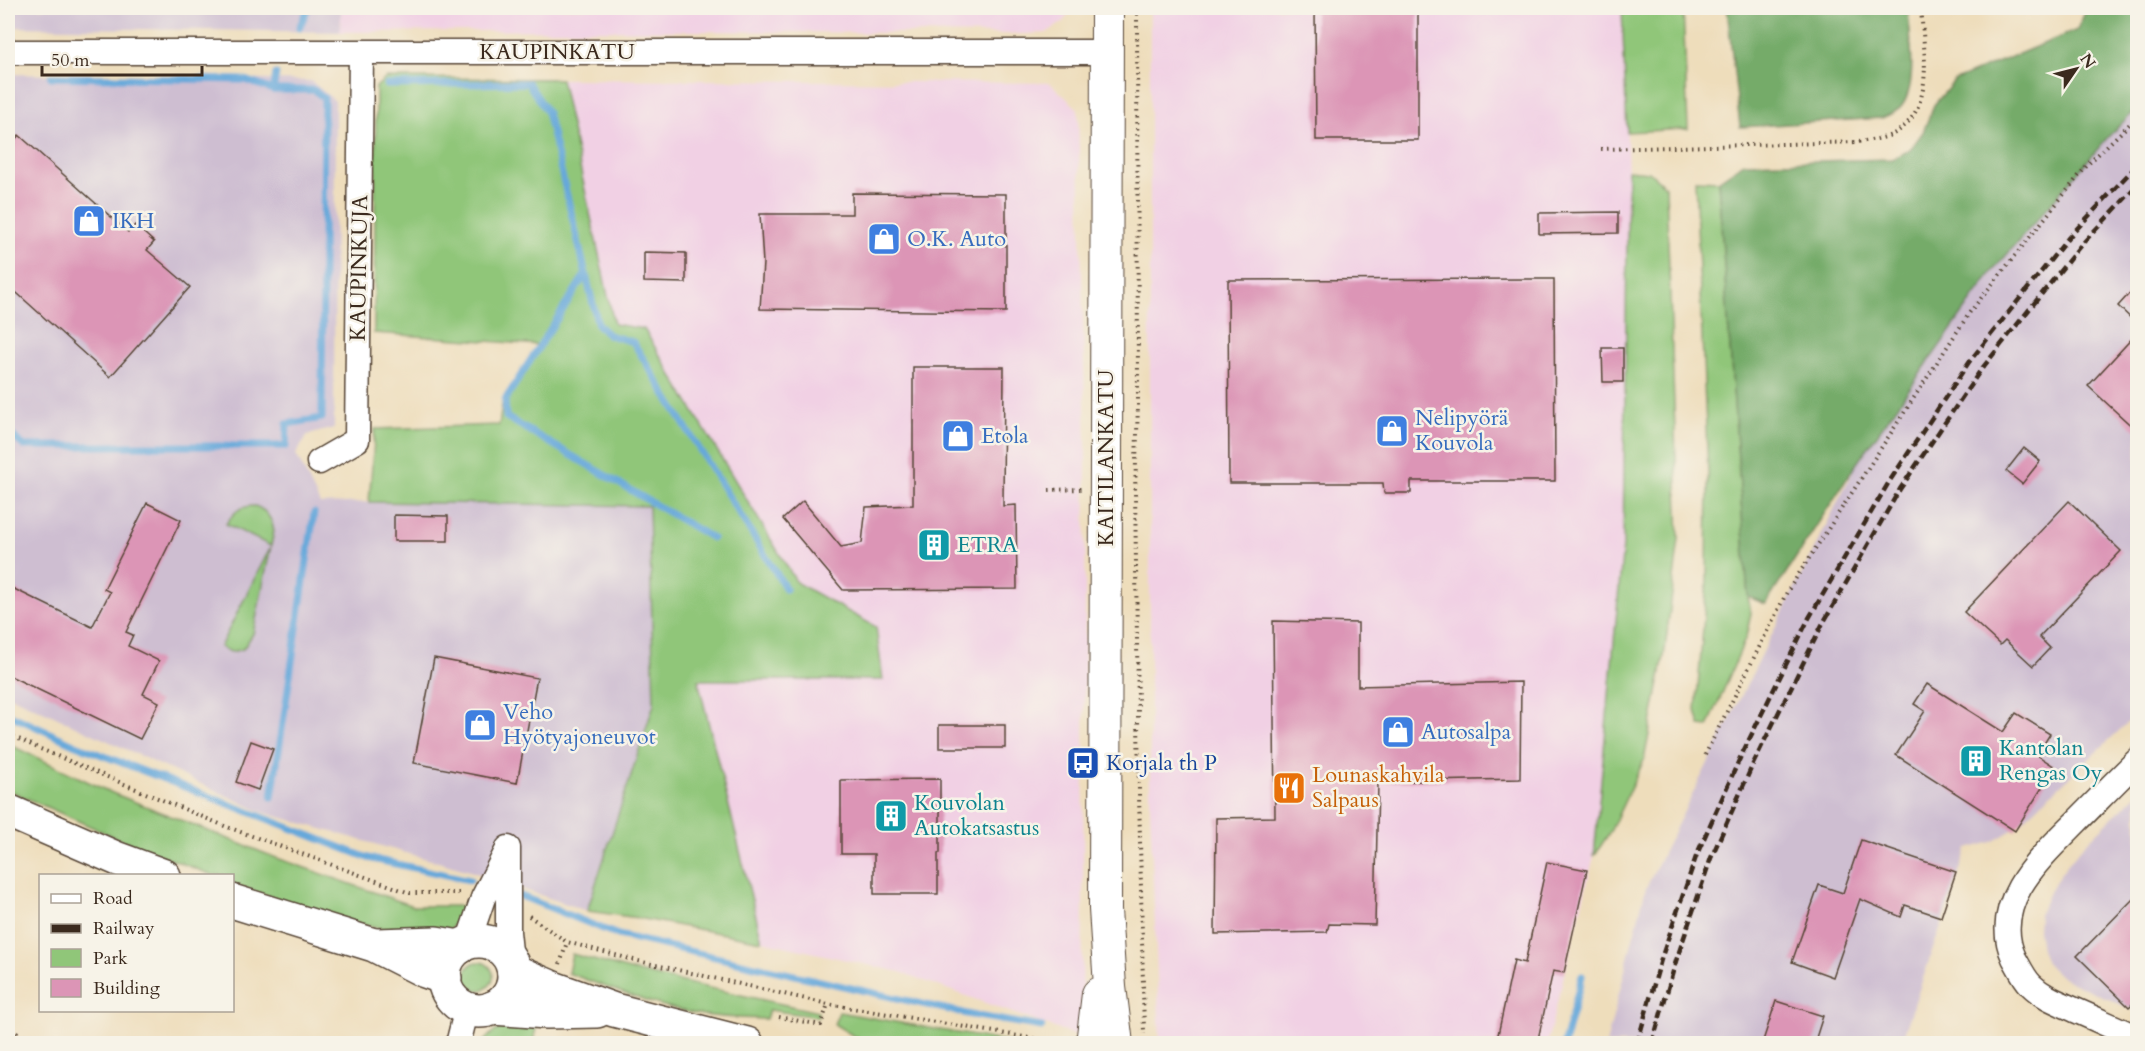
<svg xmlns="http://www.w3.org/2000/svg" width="2145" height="1051" font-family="Cardo,serif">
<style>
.built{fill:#f1d0e4}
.industrial{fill:#cebed1}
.green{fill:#90c679;stroke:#66784c;stroke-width:1.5}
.forest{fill:#74ab69;stroke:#586a44;stroke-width:1.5}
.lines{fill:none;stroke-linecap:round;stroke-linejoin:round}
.stream{stroke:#66a8da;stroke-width:7}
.building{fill:#dc95b6}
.minor-casing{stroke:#564536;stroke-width:27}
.tertiary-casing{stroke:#564536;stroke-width:34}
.secondary-casing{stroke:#564536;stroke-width:36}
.path{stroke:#564536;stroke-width:4;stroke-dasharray:1.5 4.5;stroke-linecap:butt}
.minor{stroke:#fff;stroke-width:24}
.tertiary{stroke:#fff;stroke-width:32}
.secondary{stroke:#fff;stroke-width:33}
.rail{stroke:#3b2a1e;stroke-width:4.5;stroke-dasharray:9 4.5;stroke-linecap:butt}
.labels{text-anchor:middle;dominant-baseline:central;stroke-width:5;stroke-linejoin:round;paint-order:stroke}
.street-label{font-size:22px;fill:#3b2a1e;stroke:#f7f3e8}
.shop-label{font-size:22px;fill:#366cbe;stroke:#f7f3e8;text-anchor:start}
.culture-label{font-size:22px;fill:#0d838f;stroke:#f7f3e8;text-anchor:start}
.transit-label{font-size:22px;fill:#164399;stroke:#f7f3e8;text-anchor:start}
.food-label{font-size:22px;fill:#c56008;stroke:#f7f3e8;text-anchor:start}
</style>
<rect width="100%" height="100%" fill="#f7f3e8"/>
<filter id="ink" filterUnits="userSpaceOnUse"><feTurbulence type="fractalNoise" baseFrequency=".0167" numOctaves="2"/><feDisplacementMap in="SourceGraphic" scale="12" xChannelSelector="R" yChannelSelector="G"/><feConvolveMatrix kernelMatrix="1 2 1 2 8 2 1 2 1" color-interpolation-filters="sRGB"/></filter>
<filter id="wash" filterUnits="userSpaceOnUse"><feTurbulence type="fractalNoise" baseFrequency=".008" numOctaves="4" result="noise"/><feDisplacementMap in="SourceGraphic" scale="24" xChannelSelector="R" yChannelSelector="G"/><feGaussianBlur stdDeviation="1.35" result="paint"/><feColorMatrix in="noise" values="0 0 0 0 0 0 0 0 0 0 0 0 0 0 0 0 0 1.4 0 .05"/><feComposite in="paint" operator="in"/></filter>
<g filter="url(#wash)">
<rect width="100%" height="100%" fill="#edb"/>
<!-- built -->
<g class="built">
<path d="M 341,8 L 1073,8 L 1062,23 L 1046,33 L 1021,34 L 574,30 L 340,32 Z"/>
<path d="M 1150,8 L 1623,8 L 1629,208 L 1623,545 L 1594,856 L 1547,1043 L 1160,1043 L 1150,807 Z"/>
<path d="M 561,79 L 1050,83 L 1078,109 L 1086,449 L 1082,1026 L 1074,1035 L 900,972 L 762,941 L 698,680 L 882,680 L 876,627 L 797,583 L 644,329 L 614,324 Z"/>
</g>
<!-- industrial -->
<g class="industrial">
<path d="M 8,8 L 341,8 L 340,32 L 8,27 Z"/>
<path d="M 8,74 L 311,81 L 335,101 L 334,428 L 308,435 L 296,454 L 320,504 L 369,502 L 649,505 L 654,704 L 587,911 L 473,872 L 262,812 L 8,695 Z"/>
<path d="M 2137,108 L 2137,714 L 2014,829 L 1992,842 L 1967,849 L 1901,1043 L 1606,1044 L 1646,888 L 1857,463 L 1992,272 L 2108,137 Z"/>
<path d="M 2137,794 L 2137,1012 L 2061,977 L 2046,963 L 2041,949 L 2038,930 L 2039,915 L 2049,892 L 2063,870 L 2081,848 Z"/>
</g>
<!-- green -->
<g class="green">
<path d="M 1622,8 L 1683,8 L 1688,129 L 1627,132 Z"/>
<path d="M 386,78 L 561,79 L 614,324 L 644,329 L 797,583 L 876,627 L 883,680 L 698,680 L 762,941 L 638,918 L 587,911 L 654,704 L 649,506 L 369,502 L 375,429 L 499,425 L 503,399 L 540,345 L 374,333 L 376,87 Z"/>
<path d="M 1628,170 L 1649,172 L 1666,187 L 1679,539 L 1664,657 L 1644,760 L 1610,832 L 1594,856 L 1623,545 Z"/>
<path d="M 1695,180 L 1718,181 L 1748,597 L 1751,613 L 1746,637 L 1708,727 L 1700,726 L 1696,710 L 1707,581 L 1708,472 Z"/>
<path d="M 255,506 C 267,510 272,519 274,531 L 253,634 L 243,649 L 231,652 L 220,647 L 271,546 L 226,524 C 234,512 239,506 255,506 Z"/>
<path d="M 8,744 L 110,792 L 274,857 L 413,906 L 465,906 L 448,934 L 402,933 L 363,925 L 240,887 L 233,884 L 232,876 L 212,875 L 119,839 L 8,790 Z"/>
<path d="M 572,954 L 637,972 L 818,1012 L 818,1017 L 769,1010 L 766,1019 C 741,1018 716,1018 692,1013 C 650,1004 608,988 568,973 Z"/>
<circle cx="479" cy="976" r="14"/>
<path d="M 839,1012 L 1014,1043 L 865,1043 L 834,1024 Z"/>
<path d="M 528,1023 L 533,1025 L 536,1028 L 533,1043 L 482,1044 C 494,1026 509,1026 528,1023 Z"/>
</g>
<!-- forest -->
<g class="forest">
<path d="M 1727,8 L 1908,8 C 1909,34 1920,89 1899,109 C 1894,113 1887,116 1882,118 L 1740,127 Z"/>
<path d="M 2087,8 L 2137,8 L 2137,108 L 2108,137 L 1992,272 L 1857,463 L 1766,604 L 1748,597 L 1718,181 L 1744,163 L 1892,159 L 1910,150 L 1923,132 L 1934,105 L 1955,80 L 2077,30 Z"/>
</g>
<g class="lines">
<!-- stream -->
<g class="stream">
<path d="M 299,28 L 308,8"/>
<path d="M 387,85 L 528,83 L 547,112 L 598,325 L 609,335 L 633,342 L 786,589"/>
<path d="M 273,90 L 276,74"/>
<path d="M 585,275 L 505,400 L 506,417 L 712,538"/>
<path d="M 8,432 L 24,446 L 286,446 L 287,424 L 322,418 L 324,98 L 314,90 L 273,90 L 245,80 L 51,77"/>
<path d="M 8,714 L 76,745 L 368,858 L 470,880"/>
<path d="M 272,797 L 314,513"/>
<path d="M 521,896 L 618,935 L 971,1015 L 1042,1027"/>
<path d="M 1564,1044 L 1582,976"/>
</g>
</g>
<g id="blocks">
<!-- building -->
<g class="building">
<path d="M 1315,8 L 1418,8 L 1418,140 L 1316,140 Z"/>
<path d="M 19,135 L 128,232 L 135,225 L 154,242 L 147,250 L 190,287 L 110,377 L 8,285 L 8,148 Z"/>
<path d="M 852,193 L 1006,194 L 1006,312 L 760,309 L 763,263 L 760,214 L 852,214 Z"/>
<path d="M 1618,212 L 1618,233 L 1539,234 L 1539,213 Z"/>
<path d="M 644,252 L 686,253 L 686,283 L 644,282 Z"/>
<path d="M 1554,279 L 1555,481 L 1411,481 L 1411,493 L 1384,493 L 1383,483 L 1229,483 L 1228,280 Z"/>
<path d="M 2138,284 L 2138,325 L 2118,306 Z"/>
<path d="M 2138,332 L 2138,432 L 2088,386 Z"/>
<path d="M 1602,348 L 1623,348 L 1623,382 L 1603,382 Z"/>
<path d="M 913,367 L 1004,367 L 1003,506 L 1016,505 L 1017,589 L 843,590 L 783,519 L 803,501 L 841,547 L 862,543 L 866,507 L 913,505 Z"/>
<path d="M 2024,448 L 2040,461 L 2022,484 L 2006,471 Z"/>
<path d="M 2069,501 L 2121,551 L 2039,637 L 2050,648 L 2033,666 L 2005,640 L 2000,645 L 1964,612 Z"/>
<path d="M 147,503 L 181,520 L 126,632 L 133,635 L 128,646 L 159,661 L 143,694 L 159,702 L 140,739 L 8,675 L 8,586 L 92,627 L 110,592 L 104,589 Z"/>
<path d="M 394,515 L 448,516 L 448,541 L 394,541 Z"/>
<path d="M 1273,621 L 1358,623 L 1358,686 L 1521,682 L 1520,779 L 1378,782 L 1375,925 L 1329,924 L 1327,932 L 1215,934 L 1216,818 L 1275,817 Z"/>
<path d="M 434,658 L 537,678 L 517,783 L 414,763 Z"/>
<path d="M 1927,684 L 2003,732 L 2016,713 L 2050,734 L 2037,755 L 2055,767 L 2015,831 L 1896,755 L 1925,711 L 1914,704 Z"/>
<rect x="939" y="725" width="66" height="23"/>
<path d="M 251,741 L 273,749 L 258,790 L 236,782 Z"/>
<path d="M 940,779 L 940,853 L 938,853 L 938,894 L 874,894 L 874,854 L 841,854 L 841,780 Z"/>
<path d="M 1861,840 L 1956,872 L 1941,917 L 1905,905 L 1901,917 L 1860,899 L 1833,977 L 1792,962 L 1819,885 L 1843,893 Z"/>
<path d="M 1547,862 L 1587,870 L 1564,973 L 1553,971 L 1537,1044 L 1496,1044 L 1514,960 L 1525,963 Z"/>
<path d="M 2138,894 L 2138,999 L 2129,1007 L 2077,956 Z"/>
<path d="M 1776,1001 L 1823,1016 L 1814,1044 L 1762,1044 Z"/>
</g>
</g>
</g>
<g filter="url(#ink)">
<use href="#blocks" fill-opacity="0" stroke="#564536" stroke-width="1.5"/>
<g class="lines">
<!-- minor casing -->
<g class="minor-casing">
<g id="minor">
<path d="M 8,52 L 1106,52"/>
<path d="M 319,462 L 357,440 L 361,53"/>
<path d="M 2138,760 C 2117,780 2097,801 2076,822 C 2041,857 1989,903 2014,958 C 2019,967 2024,978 2031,985 C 2043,997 2060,1003 2075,1010 C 2096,1019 2117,1029 2138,1038"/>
<path d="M 508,848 L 508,932 L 511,961"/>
<path d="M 468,942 L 483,898 L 506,853"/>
<path d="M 458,1044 L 467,1008"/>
</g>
</g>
<!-- tertiary casing -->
<g class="tertiary-casing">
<g id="tertiary">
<path d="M 1107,8 L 1105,909 L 1110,987 L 1117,1044"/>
<path d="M 1092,1044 L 1098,994"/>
</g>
</g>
<!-- secondary casing -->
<g class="secondary-casing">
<g id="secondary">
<path d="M 8,811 L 118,859 L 164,876"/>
<path d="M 232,901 L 374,945 L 425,971 L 445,978"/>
<circle cx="479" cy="976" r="35"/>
<path d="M 378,945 L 436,943 L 460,947"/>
<path d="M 514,971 L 553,988 L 614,1010 L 747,1044"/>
<path d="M 492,1008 L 547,1012 L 597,1011"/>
</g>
</g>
<!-- path -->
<g class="path">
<path d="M 1137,8 L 1138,405 L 1135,490 L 1139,792 L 1144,1034"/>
<path d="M 1601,149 L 1858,142 C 1869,140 1885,139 1895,133 C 1937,108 1923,48 1921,8"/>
<path d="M 1049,490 L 1081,489"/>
<path d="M 8,734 L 38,748 L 227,827 L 410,893 L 463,893"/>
<path d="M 1705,755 L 1787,592 L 1970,312 L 2089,163 L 2138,116"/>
<path d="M 529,916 L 567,942 L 634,960 L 828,1004 L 1065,1044"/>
<path d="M 560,964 L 567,942"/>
<path d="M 779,1017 L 821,1025 L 828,1004"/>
<path d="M 8,1024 L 29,1044"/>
</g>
<!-- minor -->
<use href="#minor" class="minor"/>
<!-- tertiary -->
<use href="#tertiary" class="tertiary"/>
<!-- secondary -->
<use href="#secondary" class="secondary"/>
<!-- rail -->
<g class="rail">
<path d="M 1637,1044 L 1662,956 L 1697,854 L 1740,758 L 1809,618 L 1889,482 L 1969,362 L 2069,237 L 2138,164"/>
<path d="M 1652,1044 L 1676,961 L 1711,858 L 1753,764 L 1822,625 L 1900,489 L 1980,371 L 2080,246 L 2138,185"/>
</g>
</g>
</g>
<!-- icons -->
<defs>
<g id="shop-square" transform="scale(1.725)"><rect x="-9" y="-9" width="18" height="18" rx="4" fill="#3f7fe0" stroke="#f7f3e8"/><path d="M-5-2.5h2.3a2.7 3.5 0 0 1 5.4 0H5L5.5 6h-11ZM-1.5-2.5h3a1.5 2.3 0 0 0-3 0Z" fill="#fff"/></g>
<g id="building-square" transform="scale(1.725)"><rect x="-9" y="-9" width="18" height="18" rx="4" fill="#0f9aa8" stroke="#f7f3e8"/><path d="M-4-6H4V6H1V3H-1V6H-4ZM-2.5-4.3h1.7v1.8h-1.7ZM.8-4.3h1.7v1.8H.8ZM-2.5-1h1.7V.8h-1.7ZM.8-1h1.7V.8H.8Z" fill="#fff"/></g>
<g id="bus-square" transform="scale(1.725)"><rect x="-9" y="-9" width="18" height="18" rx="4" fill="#1a4fb4" stroke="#f7f3e8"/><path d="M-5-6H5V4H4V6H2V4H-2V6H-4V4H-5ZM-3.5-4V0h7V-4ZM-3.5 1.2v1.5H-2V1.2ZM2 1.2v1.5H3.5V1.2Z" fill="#fff"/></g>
<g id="restaurant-square" transform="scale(1.725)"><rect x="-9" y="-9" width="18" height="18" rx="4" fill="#e8710a" stroke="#f7f3e8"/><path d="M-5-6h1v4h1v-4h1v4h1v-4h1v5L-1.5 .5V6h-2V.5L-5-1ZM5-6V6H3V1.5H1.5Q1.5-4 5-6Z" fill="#fff"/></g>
</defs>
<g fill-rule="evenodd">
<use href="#shop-square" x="89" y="221"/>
<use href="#shop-square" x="884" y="239"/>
<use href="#shop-square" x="1392" y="431"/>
<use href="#shop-square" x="958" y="436"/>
<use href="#building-square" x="934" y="545"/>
<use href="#shop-square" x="480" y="725"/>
<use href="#shop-square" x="1398" y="732"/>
<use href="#building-square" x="1976" y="761"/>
<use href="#bus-square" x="1083" y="763"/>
<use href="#restaurant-square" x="1289" y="788"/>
<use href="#building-square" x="891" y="816"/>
</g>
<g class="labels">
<!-- street labels -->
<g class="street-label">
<text x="557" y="52">KAUPINKATU</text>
<text transform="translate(359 268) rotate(-89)">KAUPINKUJA</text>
<text transform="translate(1106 458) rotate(-90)">KAITILANKATU</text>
</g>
<!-- shop labels -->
<g class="shop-label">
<text x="112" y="221">IKH</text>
<text x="907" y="239">O.K. Auto</text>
<text x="1415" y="418">Nelipyörä<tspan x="1415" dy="25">Kouvola</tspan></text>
<text x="981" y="436">Etola</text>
<text x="503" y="712">Veho<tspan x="503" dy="25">Hyötyajoneuvot</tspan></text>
<text x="1421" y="732">Autosalpa</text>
</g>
<!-- culture labels -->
<g class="culture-label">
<text x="957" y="545">ETRA</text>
<text x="1999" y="748">Kantolan<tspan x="1999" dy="25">Rengas Oy</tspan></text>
<text x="914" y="803">Kouvolan<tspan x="914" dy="25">Autokatsastus</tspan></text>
</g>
<!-- transit labels -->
<g class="transit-label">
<text x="1106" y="763">Korjala th P</text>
</g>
<!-- food labels -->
<g class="food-label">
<text x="1312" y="775">Lounaskahvila<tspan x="1312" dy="25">Salpaus</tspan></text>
</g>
</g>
<!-- margin -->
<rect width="2145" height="1051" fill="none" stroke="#f7f3e8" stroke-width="30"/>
<!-- legend -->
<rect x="39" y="874" width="195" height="138" fill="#f7f3e8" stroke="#aca397" stroke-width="1.5"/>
<rect x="51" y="894" width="30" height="9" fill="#ffffff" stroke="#aca397" stroke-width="1.5"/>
<text x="93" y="904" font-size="18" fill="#3b2a1e">Road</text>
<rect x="51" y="924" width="30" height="9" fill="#3b2a1e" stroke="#aca397" stroke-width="1.5"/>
<text x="93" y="934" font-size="18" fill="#3b2a1e">Railway</text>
<rect x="51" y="949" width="30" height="18" fill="#90c679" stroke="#aca397" stroke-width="1.5"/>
<text x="93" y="964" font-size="18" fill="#3b2a1e">Park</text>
<rect x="51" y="979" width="30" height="18" fill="#dc95b6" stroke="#aca397" stroke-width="1.5"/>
<text x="93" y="994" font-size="18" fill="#3b2a1e">Building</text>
<!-- north arrow -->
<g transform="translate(2076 69) rotate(55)" stroke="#f7f3e8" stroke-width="4.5" paint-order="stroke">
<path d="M0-4.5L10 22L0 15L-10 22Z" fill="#3b2a1e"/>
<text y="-9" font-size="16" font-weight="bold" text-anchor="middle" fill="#3b2a1e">N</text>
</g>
<!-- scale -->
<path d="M42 66v9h160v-9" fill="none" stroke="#3b2a1e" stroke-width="3"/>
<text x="51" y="66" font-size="18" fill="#3b2a1e" stroke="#f7f3e8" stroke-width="4.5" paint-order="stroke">50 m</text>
</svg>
